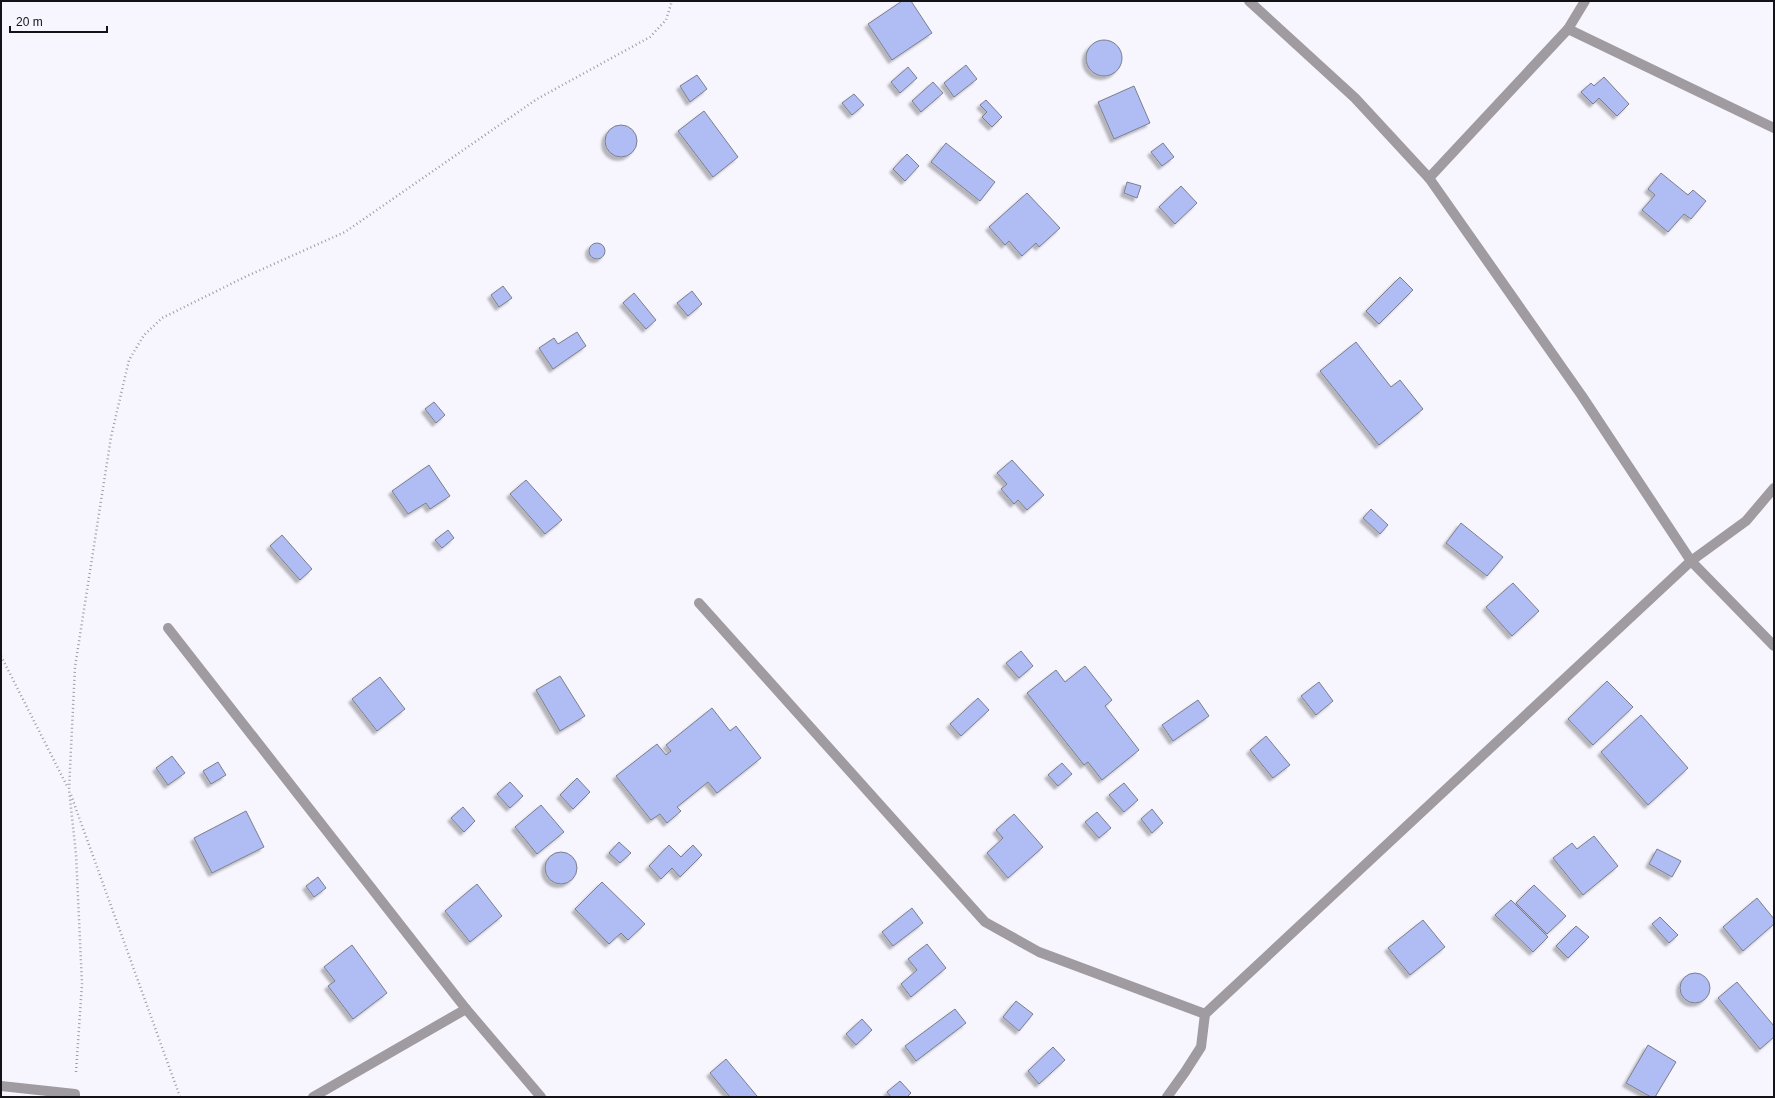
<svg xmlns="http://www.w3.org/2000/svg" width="1775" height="1098" font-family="Helvetica,sans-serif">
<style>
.building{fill:#b0bdf4;stroke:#7b7f8b;filter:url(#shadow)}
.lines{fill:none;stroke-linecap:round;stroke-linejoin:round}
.path{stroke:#9e9ca4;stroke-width:2.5;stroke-dasharray:1 3;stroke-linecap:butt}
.service{stroke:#9f9ba0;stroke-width:10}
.minor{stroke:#9f9ba0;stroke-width:10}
</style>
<defs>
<filter id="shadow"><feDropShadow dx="-3.5" dy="3.5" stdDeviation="1" flood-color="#0004"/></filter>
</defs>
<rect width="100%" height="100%" fill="#f7f5fe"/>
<!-- building -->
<g class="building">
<path d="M 902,1 L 911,1 L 932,33 L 892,60 L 868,24 Z"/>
<circle cx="1104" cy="58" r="18"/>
<path d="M 966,65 L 977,79 L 954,97 L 944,83 Z"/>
<path d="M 908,67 L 917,78 L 900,93 L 891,82 Z"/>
<path d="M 697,75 L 707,89 L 690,102 L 680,86 Z"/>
<path d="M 1604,77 L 1629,104 L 1617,116 L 1599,98 L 1593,104 L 1581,92 L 1591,83 L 1594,86 Z"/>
<path d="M 933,82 L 943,93 L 921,112 L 912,101 Z"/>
<path d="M 1134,86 L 1150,123 L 1114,139 L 1098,102 Z"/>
<path d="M 854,94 L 864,105 L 852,115 L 842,103 Z"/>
<path d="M 986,100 L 1002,117 L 992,127 L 982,117 L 987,112 L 980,105 Z"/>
<path d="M 704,111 L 738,157 L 713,177 L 678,131 Z"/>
<circle cx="621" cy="141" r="16"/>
<path d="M 946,143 L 995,182 L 980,201 L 931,162 Z"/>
<path d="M 1163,143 L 1174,157 L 1162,166 L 1151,152 Z"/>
<path d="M 907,154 L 919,166 L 905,181 L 893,169 Z"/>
<path d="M 1661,173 L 1688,195 L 1693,190 L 1706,201 L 1691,219 L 1684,214 L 1668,232 L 1642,210 L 1655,195 L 1648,189 Z"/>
<path d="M 1127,182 L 1141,186 L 1137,198 L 1124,193 Z"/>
<path d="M 1181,186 L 1197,203 L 1175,224 L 1159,207 Z"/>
<path d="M 1027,193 L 1060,228 L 1039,247 L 1036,243 L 1022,256 L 1009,241 L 1005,245 L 989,227 Z"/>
<circle cx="597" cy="251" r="8"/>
<path d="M 1400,277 L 1413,290 L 1379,324 L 1366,311 Z"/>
<path d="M 503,286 L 512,298 L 499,307 L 491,295 Z"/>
<path d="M 692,291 L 702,304 L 688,316 L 677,303 Z"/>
<path d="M 634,293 L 656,320 L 646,329 L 623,303 Z"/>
<path d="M 577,332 L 586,346 L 553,369 L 539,348 L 554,338 L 558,344 Z"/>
<path d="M 1356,342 L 1391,387 L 1400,380 L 1423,409 L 1379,445 L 1320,371 Z"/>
<path d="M 434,402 L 445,415 L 436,423 L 425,409 Z"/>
<path d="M 1012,460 L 1044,495 L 1027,510 L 1018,500 L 1014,504 L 1001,489 L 1007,484 L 997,473 Z"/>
<path d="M 429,465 L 450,496 L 430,509 L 426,503 L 408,514 L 392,491 Z"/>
<path d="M 526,480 L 562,520 L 545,534 L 510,494 Z"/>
<path d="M 1371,509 L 1388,525 L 1380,534 L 1363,518 Z"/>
<path d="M 1461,523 L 1503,557 L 1487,576 L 1446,543 Z"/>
<path d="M 448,530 L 454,538 L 442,548 L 435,540 Z"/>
<path d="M 282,535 L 312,569 L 300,580 L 270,546 Z"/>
<path d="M 1513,583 L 1539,611 L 1512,636 L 1486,607 Z"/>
<path d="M 1021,651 L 1033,666 L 1019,678 L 1006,663 Z"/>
<path d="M 1085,666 L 1112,700 L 1105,706 L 1139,750 L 1102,780 L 1088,762 L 1084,765 L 1027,693 L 1056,670 L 1065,682 Z"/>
<path d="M 560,676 L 585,716 L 560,731 L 536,690 Z"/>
<path d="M 380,677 L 405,709 L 377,731 L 352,699 Z"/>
<path d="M 1607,681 L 1633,707 L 1593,745 L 1568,719 Z"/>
<path d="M 1319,682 L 1333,701 L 1316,715 L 1301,696 Z"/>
<path d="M 978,698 L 989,710 L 961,736 L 950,724 Z"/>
<path d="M 1198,700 L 1209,716 L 1173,741 L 1162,725 Z"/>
<path d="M 712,708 L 730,731 L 736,726 L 761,758 L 717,793 L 708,782 L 677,807 L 681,811 L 667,823 L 660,814 L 651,820 L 616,776 L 657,744 L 666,755 L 671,751 L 666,745 Z"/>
<path d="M 1641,715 L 1688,768 L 1648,805 L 1601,752 Z"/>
<path d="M 1266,736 L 1290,765 L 1273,778 L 1250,750 Z"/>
<path d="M 172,756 L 185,773 L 168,785 L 156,768 Z"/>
<path d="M 218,762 L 226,775 L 211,784 L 203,771 Z"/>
<path d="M 1062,763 L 1072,774 L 1058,786 L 1048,775 Z"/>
<path d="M 577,778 L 590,792 L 573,809 L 560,795 Z"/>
<path d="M 510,782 L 523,796 L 510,808 L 497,794 Z"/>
<path d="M 1124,783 L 1138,800 L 1124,812 L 1109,795 Z"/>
<path d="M 541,805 L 564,832 L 537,854 L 515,827 Z"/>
<path d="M 463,807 L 475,821 L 464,832 L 451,818 Z"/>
<path d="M 1152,809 L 1163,823 L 1152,833 L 1141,819 Z"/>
<path d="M 246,811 L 264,847 L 212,873 L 194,838 Z"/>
<path d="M 1097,812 L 1111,828 L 1099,838 L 1085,822 Z"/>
<path d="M 1014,814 L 1043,847 L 1008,878 L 987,853 L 1003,838 L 996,830 Z"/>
<path d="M 1594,836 L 1618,866 L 1583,895 L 1553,858 L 1572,843 L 1577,849 Z"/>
<path d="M 619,842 L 631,853 L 620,863 L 609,853 Z"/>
<path d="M 669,845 L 681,857 L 693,845 L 702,855 L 680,877 L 672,868 L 661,879 L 649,866 Z"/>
<path d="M 1657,849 L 1681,861 L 1672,877 L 1649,864 Z"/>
<circle cx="561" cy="868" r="16"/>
<path d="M 318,877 L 326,888 L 314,897 L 306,886 Z"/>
<path d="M 602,882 L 645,924 L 628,940 L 621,933 L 609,944 L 575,909 Z"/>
<path d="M 477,884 L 502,916 L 470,942 L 445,911 Z"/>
<path d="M 1534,885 L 1566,916 L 1547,934 L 1516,903 Z"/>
<path d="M 1757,898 L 1774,919 L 1774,924 L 1743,951 L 1723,927 Z"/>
<path d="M 1511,900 L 1548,937 L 1533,952 L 1495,915 Z"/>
<path d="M 912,908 L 923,923 L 893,946 L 882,932 Z"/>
<path d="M 1660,917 L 1678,935 L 1669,943 L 1652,924 Z"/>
<path d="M 1423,920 L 1445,947 L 1410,975 L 1388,948 Z"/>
<path d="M 1576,926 L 1589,937 L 1568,958 L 1556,946 Z"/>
<path d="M 927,944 L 946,968 L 911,997 L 901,984 L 917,970 L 908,959 Z"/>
<path d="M 352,945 L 387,993 L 353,1019 L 328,986 L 335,981 L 324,967 Z"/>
<circle cx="1695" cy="988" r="15"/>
<path d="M 1737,982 L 1774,1026 L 1774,1037 L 1760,1049 L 1718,998 Z"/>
<path d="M 1016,1001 L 1033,1014 L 1019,1031 L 1003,1017 Z"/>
<path d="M 955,1009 L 966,1023 L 916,1061 L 905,1046 Z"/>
<path d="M 862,1019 L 872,1030 L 856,1045 L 846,1034 Z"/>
<path d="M 1648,1045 L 1676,1062 L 1655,1097 L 1651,1097 L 1626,1083 Z"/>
<path d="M 1053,1047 L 1065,1060 L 1039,1084 L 1028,1071 Z"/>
<path d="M 726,1059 L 757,1096 L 756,1097 L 730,1097 L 710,1073 Z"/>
<path d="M 900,1081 L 911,1093 L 907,1097 L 891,1097 L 887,1092 Z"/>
</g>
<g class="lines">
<!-- path -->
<g class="path">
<path d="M 1,656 L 68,788"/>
<path d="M 71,795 L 180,1097"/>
<path d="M 76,1072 L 82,984 L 76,854 L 69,790 L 75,667 L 111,437 L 129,360 L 144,335 L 162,318 L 247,276 L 345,232 L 537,99 L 650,37 L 666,20 L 672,1"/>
</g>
<!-- service -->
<path class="service" d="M 699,603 L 985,922 L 1039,952 L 1205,1014"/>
<!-- minor -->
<g class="minor">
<path d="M 1249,1 L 1355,98 L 1429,178 L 1582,396 L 1691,561 L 1774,646"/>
<path d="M 1568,29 L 1774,128"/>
<path d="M 1429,178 L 1568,29 L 1585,1"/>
<path d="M 168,628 L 466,1009 L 541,1097"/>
<path d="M 1,1086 L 75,1094 L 75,1097"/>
<path d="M 313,1097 L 466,1009"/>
<path d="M 1167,1097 L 1185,1072 L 1201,1047 L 1205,1014 L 1691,561 L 1746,521 L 1774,488"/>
</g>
</g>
<!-- border -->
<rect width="1775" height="1098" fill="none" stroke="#131217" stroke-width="4"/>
<!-- scale -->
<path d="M10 26v6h97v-6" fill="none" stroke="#131217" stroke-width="2"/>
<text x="16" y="26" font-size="12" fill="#131217" stroke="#f7f5fe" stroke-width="3" paint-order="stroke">20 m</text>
</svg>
